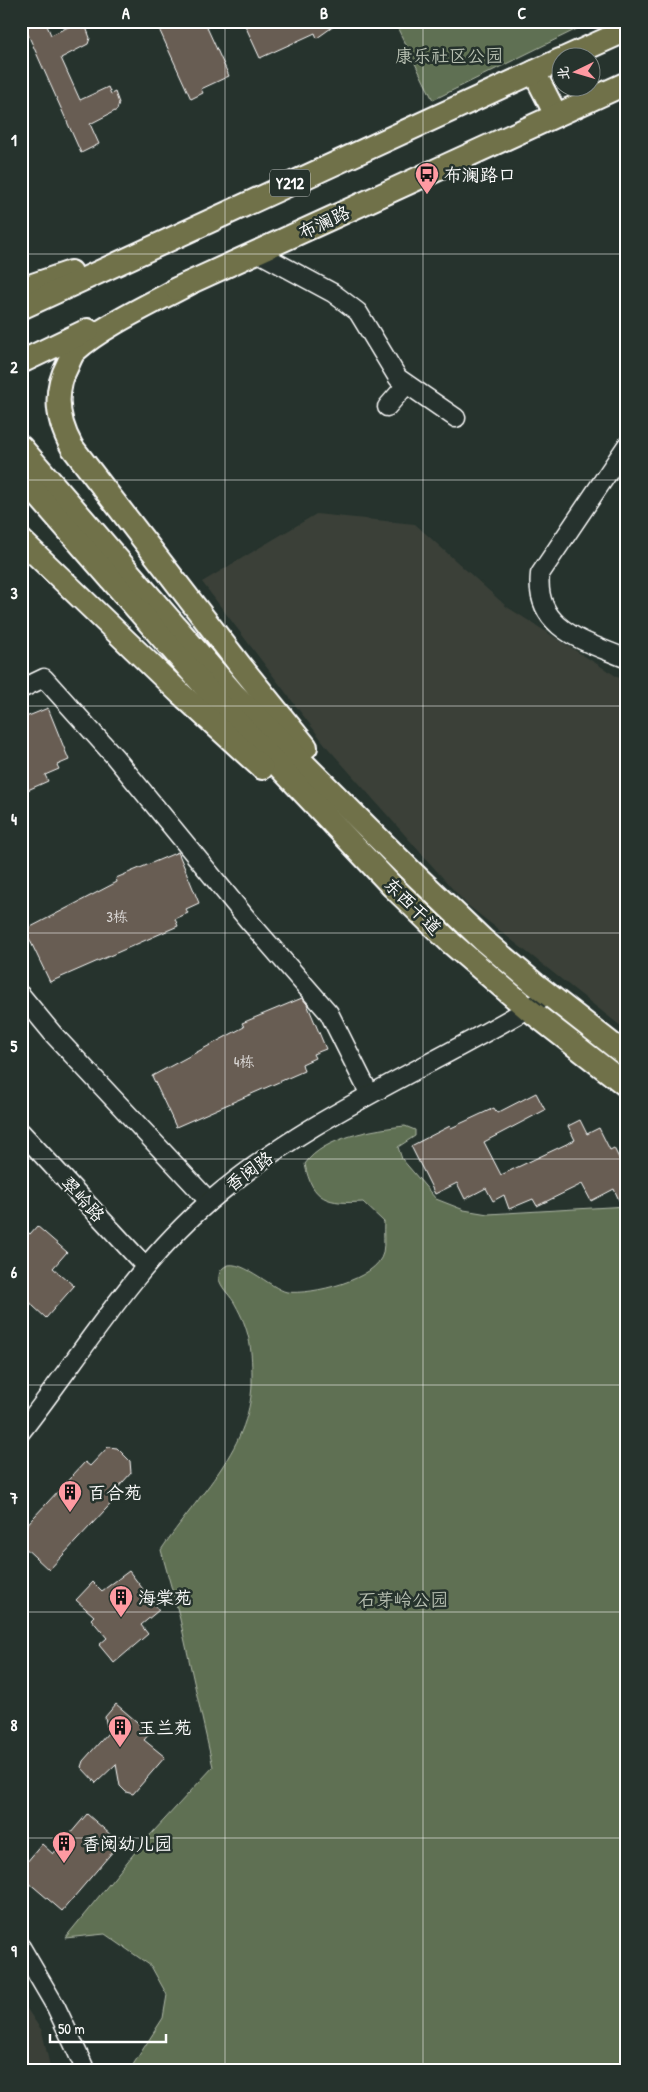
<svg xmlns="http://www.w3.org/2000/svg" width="648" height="2092" font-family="'Patrick Hand','LXGW WenKai TC',sans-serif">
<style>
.built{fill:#3a4038}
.green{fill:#5f7052;stroke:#afb8a8}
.building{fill:#675d52;stroke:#fff}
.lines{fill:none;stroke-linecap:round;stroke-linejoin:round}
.minor-casing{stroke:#fff;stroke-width:21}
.major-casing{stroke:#fff;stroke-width:26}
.minor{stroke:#26332d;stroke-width:18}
.major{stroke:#6f714a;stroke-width:22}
.grid{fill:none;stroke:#fff;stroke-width:1;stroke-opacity:0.55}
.labels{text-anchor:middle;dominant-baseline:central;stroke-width:5;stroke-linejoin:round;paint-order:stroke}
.number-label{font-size:15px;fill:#d9d6d4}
.shield{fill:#26332d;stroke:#bec2c0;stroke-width:1}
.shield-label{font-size:16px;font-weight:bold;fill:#fff}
.park-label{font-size:18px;fill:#b7bfb1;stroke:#26332d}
.poi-label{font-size:18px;fill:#fff;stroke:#26332d;text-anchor:start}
.street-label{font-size:18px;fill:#fff;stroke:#26332d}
.neatline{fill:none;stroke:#fff;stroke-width:2}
.grid-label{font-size:16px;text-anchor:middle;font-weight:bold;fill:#fff}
</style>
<rect width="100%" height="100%" fill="#26332d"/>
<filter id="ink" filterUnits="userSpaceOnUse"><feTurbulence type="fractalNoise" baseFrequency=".02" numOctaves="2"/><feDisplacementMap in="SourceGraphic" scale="10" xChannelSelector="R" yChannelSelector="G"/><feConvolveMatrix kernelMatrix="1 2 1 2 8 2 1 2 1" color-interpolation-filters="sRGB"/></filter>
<g filter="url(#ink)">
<!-- built -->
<g class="built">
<path d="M 316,514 L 415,524 L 507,607 L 627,683 L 627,1031 L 466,904 L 327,747 L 202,582 Z"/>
<path d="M 21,2000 L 42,2031 L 51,2071 L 21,2071 Z"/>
</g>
<!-- green -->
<g class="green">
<path d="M 414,21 L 593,21 L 433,100 L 398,29 Z"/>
<path d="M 405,1126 L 415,1130 L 415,1136 L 398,1147 L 402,1159 L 436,1199 L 464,1210 L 488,1214 L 627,1206 L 627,2071 L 129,2071 L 163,2018 L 167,1995 L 151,1966 L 105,1934 L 65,1938 L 141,1845 L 213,1767 L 179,1615 L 161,1550 C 197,1495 254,1447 252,1376 C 252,1347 249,1329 235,1304 C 231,1296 223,1290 220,1282 C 218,1278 219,1271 223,1268 C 237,1254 271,1289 287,1292 C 311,1295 377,1280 383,1253 C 385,1243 383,1232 384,1222 L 363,1202 C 328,1204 312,1201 305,1164 C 323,1137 375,1129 405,1126 Z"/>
</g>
<!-- building -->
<g class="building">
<path d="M 22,21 L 45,21 L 51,35 L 79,22 L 82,29 L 86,27 L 90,38 L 88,44 L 61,58 L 80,100 L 108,87 L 111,94 L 115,92 L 119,103 L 117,110 L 90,124 L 99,144 L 81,153 Z"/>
<path d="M 187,21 L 204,21 L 229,76 L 201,89 L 203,93 L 191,99 L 159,29 L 171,23 L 173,27 Z"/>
<path d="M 243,21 L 341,21 L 317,38 L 315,33 L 260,58 Z"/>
<path d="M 48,708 L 69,760 L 57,765 L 59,769 L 45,775 L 48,781 L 21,793 L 21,719 Z"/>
<path d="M 178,852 L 199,903 L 186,909 L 188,913 L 175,919 L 178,926 L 50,982 L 25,930 L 117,882 L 116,878 Z"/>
<path d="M 302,998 L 307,1004 L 326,1049 L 313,1054 L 315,1058 L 302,1064 L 304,1071 L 176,1127 L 152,1076 L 244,1027 L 242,1023 Z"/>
<path d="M 536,1093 L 545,1110 L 484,1142 L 501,1175 L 575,1140 L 568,1126 L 580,1120 L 587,1134 L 599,1128 L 610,1150 L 614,1148 L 620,1160 L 627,1157 L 627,1218 L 614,1189 L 591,1201 L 582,1184 L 537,1206 L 533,1199 L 509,1209 L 504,1195 L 493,1201 L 486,1188 L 465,1199 L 457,1183 L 435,1194 L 411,1146 L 450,1126 L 451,1128 L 494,1108 L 497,1113 Z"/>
<path d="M 37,1226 L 67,1252 L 53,1268 L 74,1286 L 46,1318 L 33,1306 L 21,1290 L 21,1238 L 27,1232 L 30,1234 Z"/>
<path d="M 108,1447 L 117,1448 L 130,1461 L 131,1473 L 115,1491 L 119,1495 L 49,1570 L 21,1544 L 21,1531 L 85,1462 L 90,1466 Z"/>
<path d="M 129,1571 L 159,1610 L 141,1625 L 148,1634 L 114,1663 L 99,1645 L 107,1638 L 91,1619 L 94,1616 L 76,1600 L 93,1582 L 102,1591 Z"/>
<path d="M 116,1704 L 150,1733 L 144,1740 L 165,1757 L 133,1794 L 126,1792 L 120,1786 L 116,1764 L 96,1783 L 81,1767 L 83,1761 L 108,1733 L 105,1717 Z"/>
<path d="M 87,1814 L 120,1843 L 62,1911 L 21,1876 L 21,1869 L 42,1844 L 53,1854 Z"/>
</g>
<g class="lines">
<!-- minor casing -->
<g class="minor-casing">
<g id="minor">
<path d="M 257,252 L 333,293 L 358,312 L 398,378 L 456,418"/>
<path d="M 387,407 L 406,385"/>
<path d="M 627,445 L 540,574 C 534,630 585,641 627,659"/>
<path d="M 21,689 L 44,678 L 114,756 L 248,920 L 329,1013 L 369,1093"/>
<path d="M 21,995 L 54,1035 L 209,1201"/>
<path d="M 21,1132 L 145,1266"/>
<path d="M 21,1432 C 82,1354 134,1266 210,1201 C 308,1116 428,1069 537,1003"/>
<path d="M 21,1947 L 56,2007 L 86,2071"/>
</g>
</g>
<!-- major casing -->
<g class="major-casing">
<g id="major">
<path d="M 565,58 L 627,30"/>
<path d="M 534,72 L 556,115"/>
<path d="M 190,283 C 157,301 102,326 75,351 C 72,354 70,359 68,364 C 53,392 57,420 72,447 L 243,669 L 306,747"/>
<path d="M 21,289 L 71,272"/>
<path d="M 176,289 L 627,83"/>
<path d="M 21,308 L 560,60"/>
<path d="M 21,362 L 88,330"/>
<path d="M 21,447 L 233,693 L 412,872 L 483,940 L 535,984 L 627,1056"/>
<path d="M 21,476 L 219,703 L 393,887 L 451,943 L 528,1009 L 627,1086"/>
<path d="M 21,540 L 180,693 L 262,768"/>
</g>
</g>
<!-- minor -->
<use href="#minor" class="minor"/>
<!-- major -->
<use href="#major" class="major"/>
</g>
</g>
<!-- grid -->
<path class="grid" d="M 225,21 L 225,2071M 423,21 L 423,2071M 21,254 L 627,254M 21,480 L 627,480M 21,706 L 627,706M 21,933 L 627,933M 21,1159 L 627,1159M 21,1385 L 627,1385M 21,1612 L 627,1612M 21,1838 L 627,1838"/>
<!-- icons -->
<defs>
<g id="bus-pin" transform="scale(1.25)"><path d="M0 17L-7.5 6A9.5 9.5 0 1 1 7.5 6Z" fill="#ff9aa2" stroke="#26332d"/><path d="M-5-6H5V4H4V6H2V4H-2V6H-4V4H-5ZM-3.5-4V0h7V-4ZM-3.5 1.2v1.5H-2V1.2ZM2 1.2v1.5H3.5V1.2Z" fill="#111"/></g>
<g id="building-pin" transform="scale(1.25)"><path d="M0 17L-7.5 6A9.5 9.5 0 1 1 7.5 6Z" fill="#ff9aa2" stroke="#26332d"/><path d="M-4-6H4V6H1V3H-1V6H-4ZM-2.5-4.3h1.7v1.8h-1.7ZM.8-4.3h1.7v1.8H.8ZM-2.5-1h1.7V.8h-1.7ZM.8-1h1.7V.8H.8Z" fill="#111"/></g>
</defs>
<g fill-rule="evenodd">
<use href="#bus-pin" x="427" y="174"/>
<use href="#building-pin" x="70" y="1492"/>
<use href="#building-pin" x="121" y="1597"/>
<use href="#building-pin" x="120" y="1727"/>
<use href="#building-pin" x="64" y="1843"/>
</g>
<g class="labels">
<!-- number labels -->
<g class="number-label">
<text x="117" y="916">3栋</text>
<text x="244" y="1061">4栋</text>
</g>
<!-- shield labels -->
<rect class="shield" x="270" y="169.5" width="40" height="27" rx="4"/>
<g class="shield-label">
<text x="290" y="183">Y212</text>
</g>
<!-- park labels -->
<g class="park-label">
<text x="449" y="55">康乐社区公园</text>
<text x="403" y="1599">石芽岭公园</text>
</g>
<!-- poi labels -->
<g class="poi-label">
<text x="444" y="174">布澜路口</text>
<text x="88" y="1492">百合苑</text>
<text x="138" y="1597">海棠苑</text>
<text x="138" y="1727">玉兰苑</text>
<text x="82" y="1843">香阅幼儿园</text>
</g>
<!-- street labels -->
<g class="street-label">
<text transform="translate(324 222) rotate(-25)">布澜路</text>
<text transform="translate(413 906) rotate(45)">东西干道</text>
<text transform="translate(249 1171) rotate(-36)">香阅路</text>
<text transform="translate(83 1199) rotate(47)">翠岭路</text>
</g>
</g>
<!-- margin -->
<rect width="648" height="2092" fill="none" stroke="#26332d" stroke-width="55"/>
<!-- north arrow -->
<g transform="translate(576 72) rotate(265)"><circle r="24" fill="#26332d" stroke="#7d8581"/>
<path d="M0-4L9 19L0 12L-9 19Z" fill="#ff9aa2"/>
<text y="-8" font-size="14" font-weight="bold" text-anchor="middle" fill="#ffffff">北</text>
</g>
<!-- scale -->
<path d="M50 2034v8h116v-8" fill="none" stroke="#ffffff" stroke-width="2.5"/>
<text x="58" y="2034" font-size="15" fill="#ffffff" stroke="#26332d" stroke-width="4" paint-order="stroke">50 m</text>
<rect x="28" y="28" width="592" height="2036" class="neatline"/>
<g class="grid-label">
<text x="126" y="19">A</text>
<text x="324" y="19">B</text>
<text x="522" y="19">C</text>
<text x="14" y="146">1</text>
<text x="14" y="373">2</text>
<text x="14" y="599">3</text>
<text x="14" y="825">4</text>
<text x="14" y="1052">5</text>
<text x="14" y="1278">6</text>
<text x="14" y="1504">7</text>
<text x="14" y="1731">8</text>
<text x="14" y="1957">9</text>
</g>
</svg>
